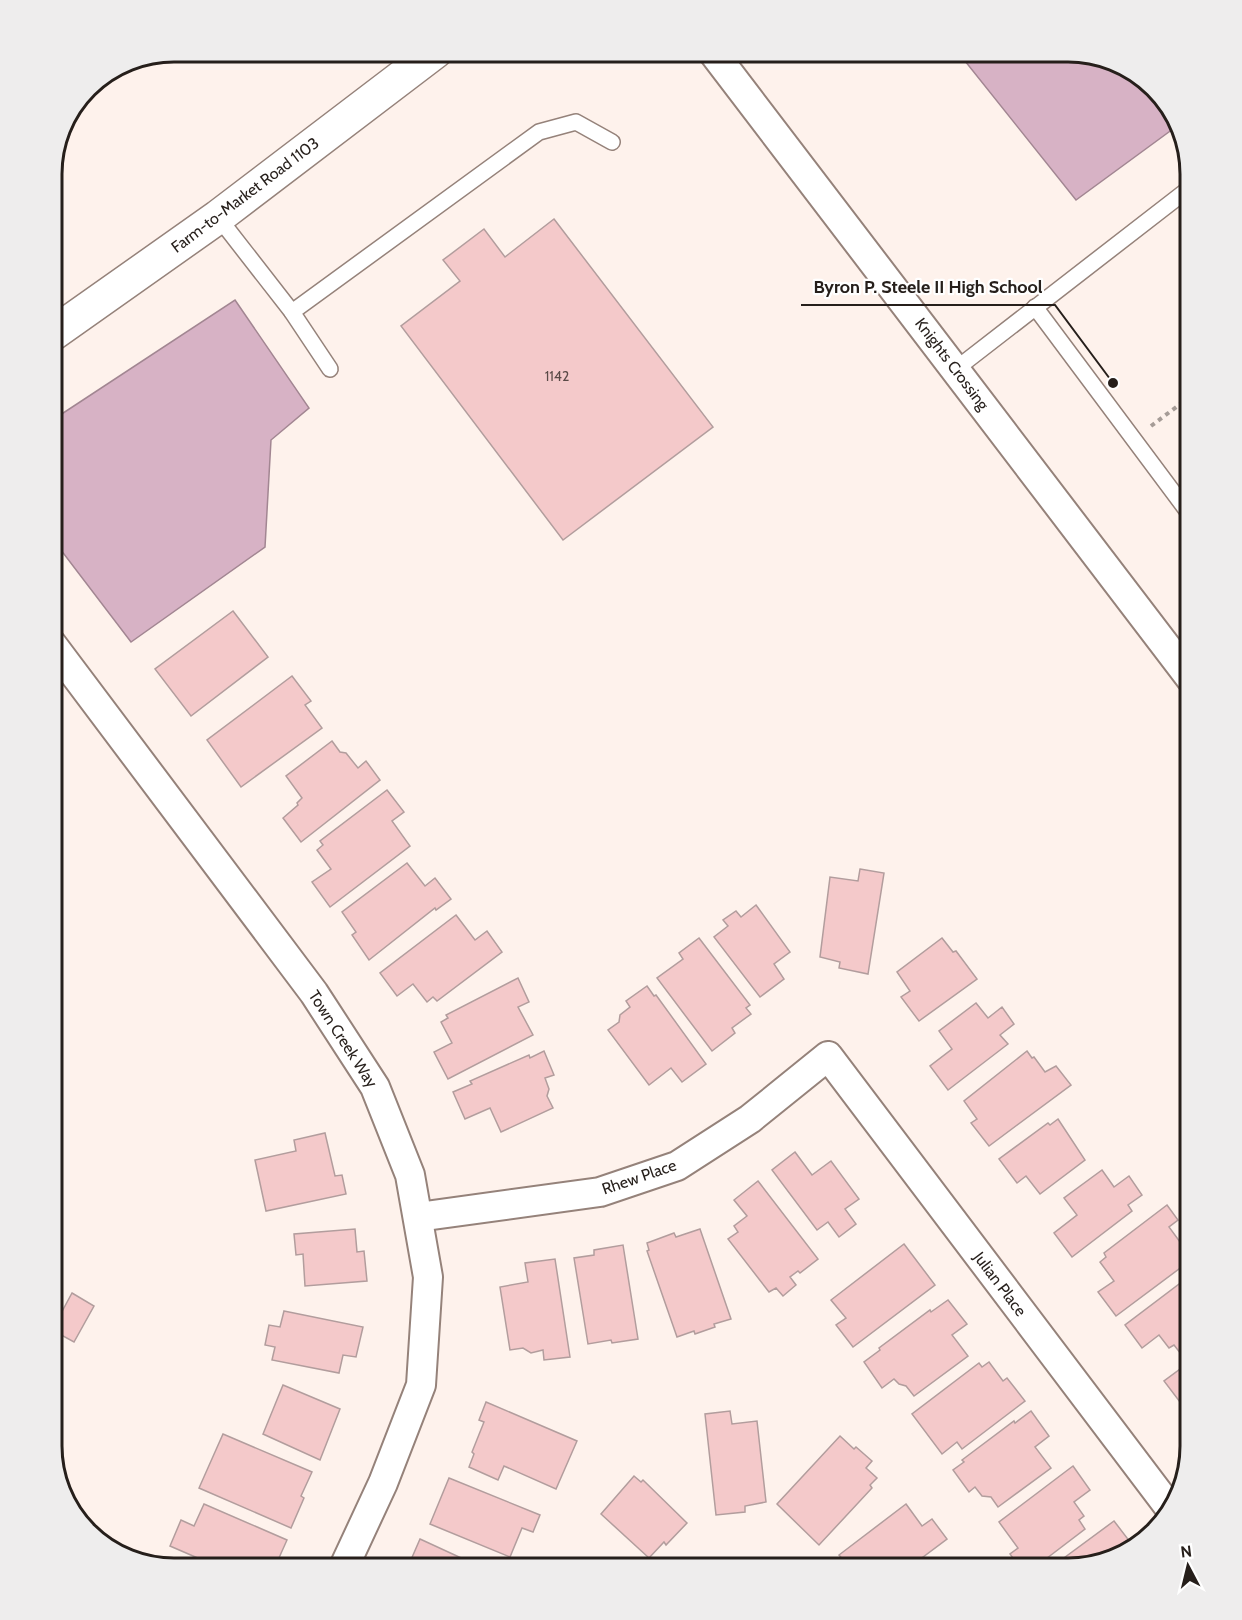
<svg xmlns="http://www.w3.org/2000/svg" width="1242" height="1620" font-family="Cabin,sans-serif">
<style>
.water{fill:#d7b2c5;stroke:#a28692;stroke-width:1.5}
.building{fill:#f4c9ca;stroke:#b29d9d;stroke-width:1.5}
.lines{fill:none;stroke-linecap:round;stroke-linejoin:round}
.service-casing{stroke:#95827a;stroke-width:18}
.minor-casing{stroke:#95827a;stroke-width:32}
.secondary-casing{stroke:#95827a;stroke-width:36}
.path{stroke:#a69c97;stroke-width:4;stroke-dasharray:4.5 4.5;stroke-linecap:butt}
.service{stroke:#fff;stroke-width:15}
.minor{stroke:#fff;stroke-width:28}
.secondary{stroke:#fff;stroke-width:33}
.labels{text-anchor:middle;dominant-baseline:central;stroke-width:4.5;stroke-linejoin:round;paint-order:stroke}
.number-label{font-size:14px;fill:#5a4a47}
.street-label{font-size:16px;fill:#261f1b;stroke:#fff}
.rim{fill:none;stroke:#261f1b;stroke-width:3}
.leader{fill:none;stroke:#261f1b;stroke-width:2}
.callout-dot{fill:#261f1b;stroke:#fff;stroke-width:2}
.callout-label{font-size:18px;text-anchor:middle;font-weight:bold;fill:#261f1b;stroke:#fff;stroke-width:4.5;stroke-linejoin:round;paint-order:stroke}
</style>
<rect width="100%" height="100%" fill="#fef2ec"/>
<!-- water -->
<g class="water">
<path d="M 957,51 L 1076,51 L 1130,68 L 1171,106 L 1177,126 L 1076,200 Z"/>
<path d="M 235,300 L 309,408 L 271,440 L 265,547 L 131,642 L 51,537 L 51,421 Z"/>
</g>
<!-- building -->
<g class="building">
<path d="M 554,219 L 713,427 L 563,540 L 401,326 L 460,281 L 443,260 L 484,229 L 505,257 Z"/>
<path d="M 233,611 L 268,657 L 191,716 L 155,669 Z"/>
<path d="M 292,676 L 311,701 L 305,705 L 322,728 L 241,787 L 207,740 Z"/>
<path d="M 332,741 L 340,752 L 346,753 L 358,768 L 366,761 L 380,780 L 301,842 L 283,818 L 298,805 L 297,803 L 302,798 L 286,776 Z"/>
<path d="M 387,790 L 404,812 L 392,821 L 410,846 L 330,907 L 312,882 L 331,869 L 317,850 L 323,845 L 320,841 Z"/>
<path d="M 407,863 L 425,886 L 435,878 L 451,899 L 436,910 L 435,908 L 369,960 L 352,935 L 356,932 L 342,912 Z"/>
<path d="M 860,869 L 884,873 L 868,974 L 839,968 L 840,962 L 820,957 L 830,877 L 858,881 Z"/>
<path d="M 756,905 L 790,952 L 774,964 L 784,979 L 760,997 L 714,937 L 728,926 L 723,920 L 736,911 L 741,917 Z"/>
<path d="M 456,915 L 475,940 L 487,931 L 502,952 L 437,1001 L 433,997 L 427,1002 L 413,984 L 397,996 L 380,973 Z"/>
<path d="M 699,938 L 750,1005 L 746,1008 L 751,1014 L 732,1028 L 735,1033 L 712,1051 L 657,978 L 683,959 L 679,953 Z"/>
<path d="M 942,938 L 953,952 L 956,951 L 977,979 L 919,1021 L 901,997 L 910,991 L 897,972 Z"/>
<path d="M 518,978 L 529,1002 L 518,1007 L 533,1035 L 448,1079 L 434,1052 L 452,1043 L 441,1022 L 448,1018 L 446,1015 Z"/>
<path d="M 647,986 L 654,996 L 656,995 L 706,1064 L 682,1082 L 671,1068 L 649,1085 L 608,1030 L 619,1022 L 620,1015 L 630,1007 L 626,1001 Z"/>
<path d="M 976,1003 L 988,1018 L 1002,1007 L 1014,1024 L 1000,1035 L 1008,1044 L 948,1090 L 930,1066 L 952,1049 L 939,1031 Z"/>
<path d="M 544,1051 L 554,1075 L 545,1078 L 549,1089 L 547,1096 L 553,1108 L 501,1132 L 490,1108 L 465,1119 L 453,1092 L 472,1084 L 470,1081 L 529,1055 L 530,1058 Z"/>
<path d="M 1027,1051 L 1032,1058 L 1034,1057 L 1045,1072 L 1056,1066 L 1071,1085 L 989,1146 L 971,1123 L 977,1119 L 964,1101 Z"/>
<path d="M 1058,1119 L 1085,1160 L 1040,1194 L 1026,1176 L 1017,1183 L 999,1159 L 1048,1123 L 1050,1125 Z"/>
<path d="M 325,1133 L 335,1176 L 342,1175 L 346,1194 L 266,1211 L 255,1160 L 296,1151 L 294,1140 Z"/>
<path d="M 795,1152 L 812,1175 L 831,1161 L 859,1199 L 845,1209 L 856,1224 L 839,1237 L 828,1222 L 817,1230 L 772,1170 Z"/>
<path d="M 1102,1170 L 1114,1187 L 1129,1176 L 1142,1195 L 1128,1205 L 1132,1211 L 1072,1257 L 1054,1233 L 1077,1215 L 1064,1198 Z"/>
<path d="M 758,1181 L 818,1259 L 800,1273 L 798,1271 L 790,1277 L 796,1285 L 783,1296 L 776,1288 L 769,1292 L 728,1239 L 738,1232 L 734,1226 L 747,1216 L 734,1200 Z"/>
<path d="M 1167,1205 L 1178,1220 L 1169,1227 L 1180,1242 L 1185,1242 L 1191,1251 L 1191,1260 L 1116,1316 L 1098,1292 L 1114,1281 L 1100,1262 L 1106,1257 L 1104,1253 Z"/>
<path d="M 355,1229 L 357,1252 L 364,1251 L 367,1281 L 305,1286 L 303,1254 L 296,1255 L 294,1234 Z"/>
<path d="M 700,1229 L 731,1319 L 714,1324 L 715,1327 L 695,1334 L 694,1331 L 677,1337 L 647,1251 L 649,1250 L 647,1243 L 674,1233 L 676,1237 Z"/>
<path d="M 904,1244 L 935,1285 L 853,1347 L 836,1325 L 846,1318 L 831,1300 Z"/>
<path d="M 623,1245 L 638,1339 L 612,1343 L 611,1340 L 588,1344 L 574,1258 L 594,1255 L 594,1250 Z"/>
<path d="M 555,1259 L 570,1357 L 544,1360 L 543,1350 L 531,1353 L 523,1348 L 510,1350 L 500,1287 L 528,1282 L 525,1263 Z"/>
<path d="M 1191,1275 L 1191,1346 L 1181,1354 L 1174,1345 L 1169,1348 L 1159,1335 L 1142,1348 L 1125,1325 Z"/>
<path d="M 72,1293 L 94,1306 L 74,1342 L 52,1330 Z"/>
<path d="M 948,1300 L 967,1324 L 952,1335 L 968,1356 L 914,1396 L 906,1386 L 899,1384 L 894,1379 L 882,1388 L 864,1362 L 880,1350 L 879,1348 L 930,1310 L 931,1312 Z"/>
<path d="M 284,1311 L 363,1327 L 356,1357 L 343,1355 L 339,1373 L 272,1360 L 275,1347 L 265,1345 L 269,1325 L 280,1327 Z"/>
<path d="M 1191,1361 L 1191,1400 L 1183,1406 L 1164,1381 Z"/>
<path d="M 989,1362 L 1003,1381 L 1007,1378 L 1025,1401 L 962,1449 L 957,1442 L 942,1454 L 912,1414 L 979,1363 L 982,1367 Z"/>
<path d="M 283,1385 L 340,1409 L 320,1460 L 263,1434 Z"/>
<path d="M 486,1402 L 577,1441 L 556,1489 L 504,1466 L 498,1480 L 469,1467 L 474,1454 L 472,1452 L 484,1422 L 479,1420 Z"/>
<path d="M 730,1411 L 732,1424 L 757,1421 L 766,1502 L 745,1506 L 745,1512 L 716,1515 L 705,1414 Z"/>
<path d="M 1031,1411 L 1049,1436 L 1035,1447 L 1051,1468 L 998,1507 L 991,1497 L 982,1496 L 975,1487 L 969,1492 L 953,1470 L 964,1462 L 962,1460 L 1014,1421 L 1015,1423 Z"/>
<path d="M 223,1434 L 312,1472 L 301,1496 L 304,1498 L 291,1528 L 199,1488 Z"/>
<path d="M 840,1436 L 854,1449 L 856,1447 L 872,1461 L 866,1468 L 877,1478 L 870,1485 L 872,1488 L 819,1545 L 777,1504 Z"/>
<path d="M 1073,1466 L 1090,1490 L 1074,1502 L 1084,1516 L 1079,1520 L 1085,1529 L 1034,1568 L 1030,1562 L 1021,1569 L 1010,1554 L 1018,1548 L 999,1522 Z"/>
<path d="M 634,1476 L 641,1482 L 643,1480 L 687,1523 L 666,1545 L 664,1542 L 649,1558 L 601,1514 Z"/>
<path d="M 449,1478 L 540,1515 L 533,1532 L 522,1528 L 510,1557 L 430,1524 Z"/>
<path d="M 204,1504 L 287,1540 L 274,1569 L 269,1566 L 268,1569 L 223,1569 L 170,1546 L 181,1520 L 194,1526 Z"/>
<path d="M 906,1504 L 922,1526 L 932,1519 L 947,1539 L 907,1569 L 851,1569 L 839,1555 Z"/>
<path d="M 1114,1521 L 1134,1547 L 1129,1551 L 1069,1569 L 1049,1569 Z"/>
<path d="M 420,1539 L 483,1568 L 483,1569 L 407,1569 Z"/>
</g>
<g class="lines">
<!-- service casing -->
<g class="service-casing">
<g id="service">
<path d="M 218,217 L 292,312 L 539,132 L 576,122 L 612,142"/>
<path d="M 1035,307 L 1191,516"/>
<path d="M 292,312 L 330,369"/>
<path d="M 956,369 L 1191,187"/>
</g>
</g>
<!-- minor casing -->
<g class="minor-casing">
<g id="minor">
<path d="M 712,51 L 1191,679"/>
<path d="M 51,643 L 314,993 L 375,1087 L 410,1175 L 428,1277 L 421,1385 L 383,1483 L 343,1569"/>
<path d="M 418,1217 L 600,1192 L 677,1166 L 750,1119 L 828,1056 L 1172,1511"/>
</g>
</g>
<!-- secondary casing -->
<g class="secondary-casing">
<path id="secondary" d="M 51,335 L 218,217 L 436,51"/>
</g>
<!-- path -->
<path class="path" d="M 1151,426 L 1191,396"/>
<!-- service -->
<use href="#service" class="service"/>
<!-- minor -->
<use href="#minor" class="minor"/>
<!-- secondary -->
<use href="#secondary" class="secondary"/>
</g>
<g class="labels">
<!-- number labels -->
<g class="number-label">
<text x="557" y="376">1142</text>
</g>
<!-- street labels -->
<g class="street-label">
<text transform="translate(245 195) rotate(-37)">Farm-to-Market Road 1103</text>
<text transform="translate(952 364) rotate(53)">Knights Crossing</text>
<text transform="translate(343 1039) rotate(57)">Town Creek Way</text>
<text transform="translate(639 1177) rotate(-19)">Rhew Place</text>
<text transform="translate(1000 1284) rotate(53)">Julian Place</text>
</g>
</g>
<!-- crop -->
<path d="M0 0H1242V1620H0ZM174 62H1068A112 112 0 0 1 1180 174V1446A112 112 0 0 1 1068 1558H174A112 112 0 0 1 62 1446V174A112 112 0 0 1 174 62Z" fill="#eeeded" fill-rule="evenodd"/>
<path class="rim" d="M174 62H1068A112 112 0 0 1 1180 174V1446A112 112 0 0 1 1068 1558H174A112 112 0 0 1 62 1446V174A112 112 0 0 1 174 62Z"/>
<!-- callouts -->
<path class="leader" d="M1113 383L1055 305H801"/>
<circle class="callout-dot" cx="1113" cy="383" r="6"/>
<g class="callout-label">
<text x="928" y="293">Byron P. Steele II High School</text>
</g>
<!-- north arrow -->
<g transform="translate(1188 1566) rotate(353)" stroke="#ffffff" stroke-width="4.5" paint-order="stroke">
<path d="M0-4.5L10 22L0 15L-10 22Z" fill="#261f1b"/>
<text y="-9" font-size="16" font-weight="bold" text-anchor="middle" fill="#261f1b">N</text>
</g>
</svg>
